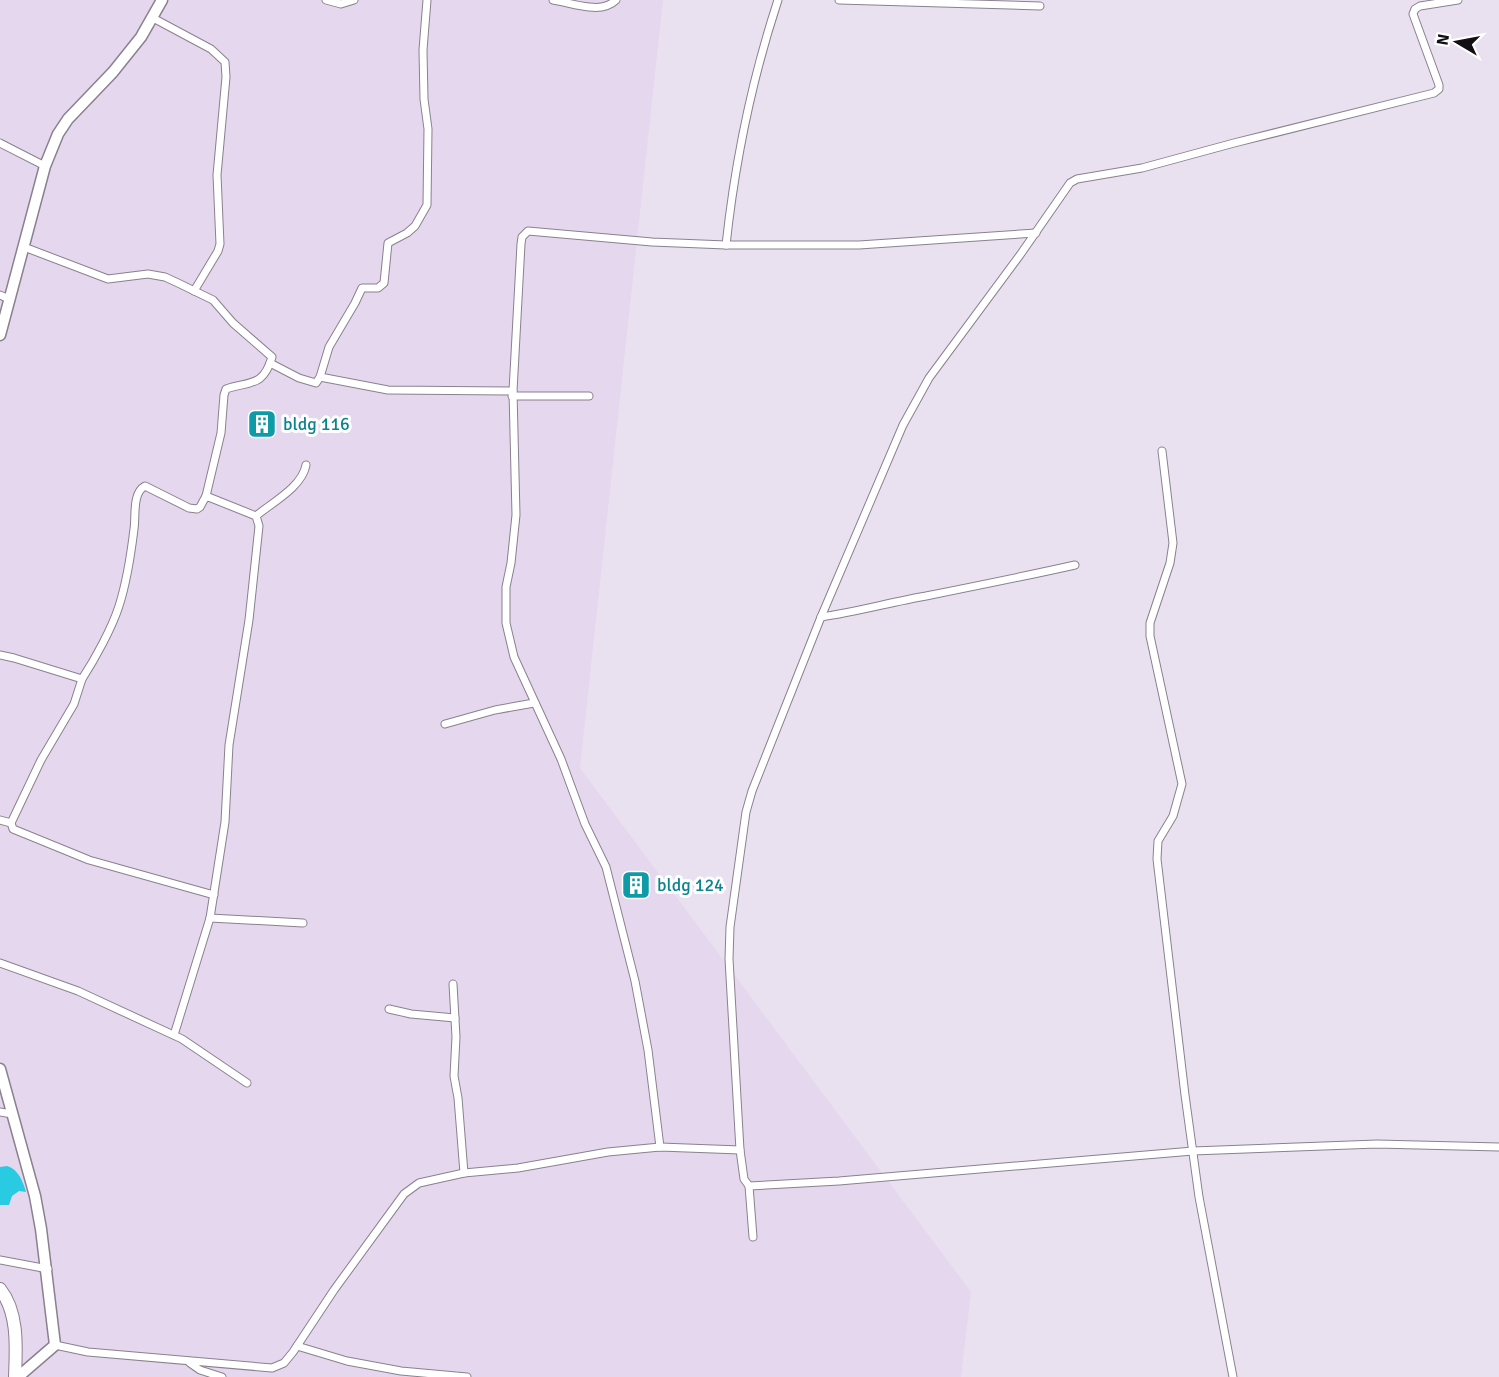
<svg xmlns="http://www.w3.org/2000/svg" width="1499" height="1377" font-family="Signika,sans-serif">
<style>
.built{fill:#e5d7ed}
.water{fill:#29cbe3}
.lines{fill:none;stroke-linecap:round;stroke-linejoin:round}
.street-casing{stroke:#8a818f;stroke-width:9}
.primary-casing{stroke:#8a818f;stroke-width:13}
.highway-casing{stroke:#8a818f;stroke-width:14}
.street{stroke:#fff;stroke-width:7}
.primary{stroke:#fff;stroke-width:10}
.highway{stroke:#fff;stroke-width:12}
.labels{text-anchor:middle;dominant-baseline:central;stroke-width:6;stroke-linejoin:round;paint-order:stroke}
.culture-label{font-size:18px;fill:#0d838f;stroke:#fff;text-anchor:start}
</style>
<rect width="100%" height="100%" fill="#eae1f0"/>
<!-- built -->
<path class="built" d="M 0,0 L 663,0 L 580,768 L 971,1292 L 961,1377 L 0,1377 Z"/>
<!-- water -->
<path class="water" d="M 7,1166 C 18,1169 23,1181 26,1192 L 19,1191 L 12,1196 L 9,1205 L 0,1205 L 0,1167 Z"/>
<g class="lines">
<!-- street casing -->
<g class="street-casing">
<g id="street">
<path d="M 326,0 L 341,4 L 354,0"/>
<path d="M 553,0 C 572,3 601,15 616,0"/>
<path d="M 839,0 L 1040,6"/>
<path d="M 153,18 L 211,49 L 225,62 L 226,77 L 217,175 L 220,244 L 218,251 L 194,291"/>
<path d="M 0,143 L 45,166"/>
<path d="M 726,245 C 735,162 752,79 778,0"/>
<path d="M 24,247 L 108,279 L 148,274 L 165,277 L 178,283 L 213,300 L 233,323 L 272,357 C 263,388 249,381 226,389 L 224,395 L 221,433 L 206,496"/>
<path d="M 0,295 L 9,299"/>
<path d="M 270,363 L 299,378 L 316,383 L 320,377 L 329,347 L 355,303 L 362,288 L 378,288 L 384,283 L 388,243 L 407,233 L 415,226 L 427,205 L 428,129 L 424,99 L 423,50 L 427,0"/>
<path d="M 320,377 L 388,390 L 513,391 L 521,244 L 522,237 L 528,231 L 652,242 L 726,245 L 859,245 L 1036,233"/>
<path d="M 513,391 L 516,515 L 511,563 L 506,587 L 506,623 L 514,657 L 561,759 L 585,824 L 606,867 L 635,981 L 648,1050 L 660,1147"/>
<path d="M 512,396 L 589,396"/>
<path d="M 1162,451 L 1173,543 L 1170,563 L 1150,623 L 1150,636 L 1182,784 L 1173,816 L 1158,841 L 1157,859 L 1185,1095 L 1199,1197 L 1233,1377"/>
<path d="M 256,516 C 273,502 302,487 306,465"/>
<path d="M 821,617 C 857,612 891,602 926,596 C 976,586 1026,576 1075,565"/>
<path d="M 0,655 L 14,658 L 82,679 C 95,659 112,628 119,606 C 127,581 131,554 134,529 C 136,516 132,493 145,486 L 189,508 L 197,509 L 200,507 L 206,496 L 256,516 L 259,526 L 249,620 L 229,745 L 225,822 L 210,918 L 174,1035"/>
<path d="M 445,724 L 495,710 L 534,703"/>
<path d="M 0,820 L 11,823 L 13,829 L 89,860 L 214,895"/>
<path d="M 11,823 L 41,760 L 74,704 L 82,679"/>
<path d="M 210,918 L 303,923"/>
<path d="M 0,963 L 78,991 L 182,1039 L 247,1083"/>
<path d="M 453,984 L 456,1037 L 454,1076 L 458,1098 L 464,1173"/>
<path d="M 389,1009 L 411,1014 L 455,1018"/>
<path d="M 0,1112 L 12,1114"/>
<path d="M 749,1186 L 839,1181 L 1193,1151 L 1377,1144 L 1499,1147"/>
<path d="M 753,1237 L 749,1186 L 744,1179 L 740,1150 L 729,959 L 730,927 L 746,812 L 752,791 L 821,617 L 903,425 L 929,378 L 1020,255 L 1070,183 L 1077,179 L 1142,168 L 1234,143 L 1434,93 L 1439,89 L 1439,85 L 1413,14 L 1415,9 L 1420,6 L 1458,0"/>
<path d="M 0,1260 L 48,1269"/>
<path d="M 55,1345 L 88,1352 L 272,1368 L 284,1363 L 293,1352 L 334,1290 L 404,1194 L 419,1183 L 464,1173 L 518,1168 L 608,1152 L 660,1147 L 740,1150"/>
<path d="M 297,1346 L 347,1361 L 401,1371 L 467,1377"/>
<path d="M 190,1363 L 200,1370 L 222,1377"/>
</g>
</g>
<!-- primary casing -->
<g class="primary-casing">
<g id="primary">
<path d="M 0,335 L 45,166 L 58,134 L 68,119 L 113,72 L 141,37 L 162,0"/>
<path d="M 0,1069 L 35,1196 L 41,1229 L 55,1345 L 18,1377"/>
</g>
</g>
<!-- highway casing -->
<g class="highway-casing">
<path id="highway" d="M 0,1289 C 19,1313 16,1349 15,1377"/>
</g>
<!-- street -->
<use href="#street" class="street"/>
<!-- primary -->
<use href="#primary" class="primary"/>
<!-- highway -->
<use href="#highway" class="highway"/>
</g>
<!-- icons -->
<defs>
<g id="building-square" transform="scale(1.5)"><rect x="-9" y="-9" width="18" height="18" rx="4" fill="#0f9aa8" stroke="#fff"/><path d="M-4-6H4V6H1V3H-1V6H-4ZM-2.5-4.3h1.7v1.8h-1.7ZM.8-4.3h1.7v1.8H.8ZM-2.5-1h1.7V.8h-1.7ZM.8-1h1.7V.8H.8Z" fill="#fff"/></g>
</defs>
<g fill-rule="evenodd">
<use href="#building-square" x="262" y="424"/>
<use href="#building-square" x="636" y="885"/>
</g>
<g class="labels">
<!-- culture labels -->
<g class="culture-label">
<text x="283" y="424">bldg 116</text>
<text x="657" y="885">bldg 124</text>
</g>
</g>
<!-- north arrow -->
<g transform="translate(1457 42) rotate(280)" stroke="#ffffff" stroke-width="4.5" paint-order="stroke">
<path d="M0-4.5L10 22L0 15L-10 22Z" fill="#120f14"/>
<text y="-9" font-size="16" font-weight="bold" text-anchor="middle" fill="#120f14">N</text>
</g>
</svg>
